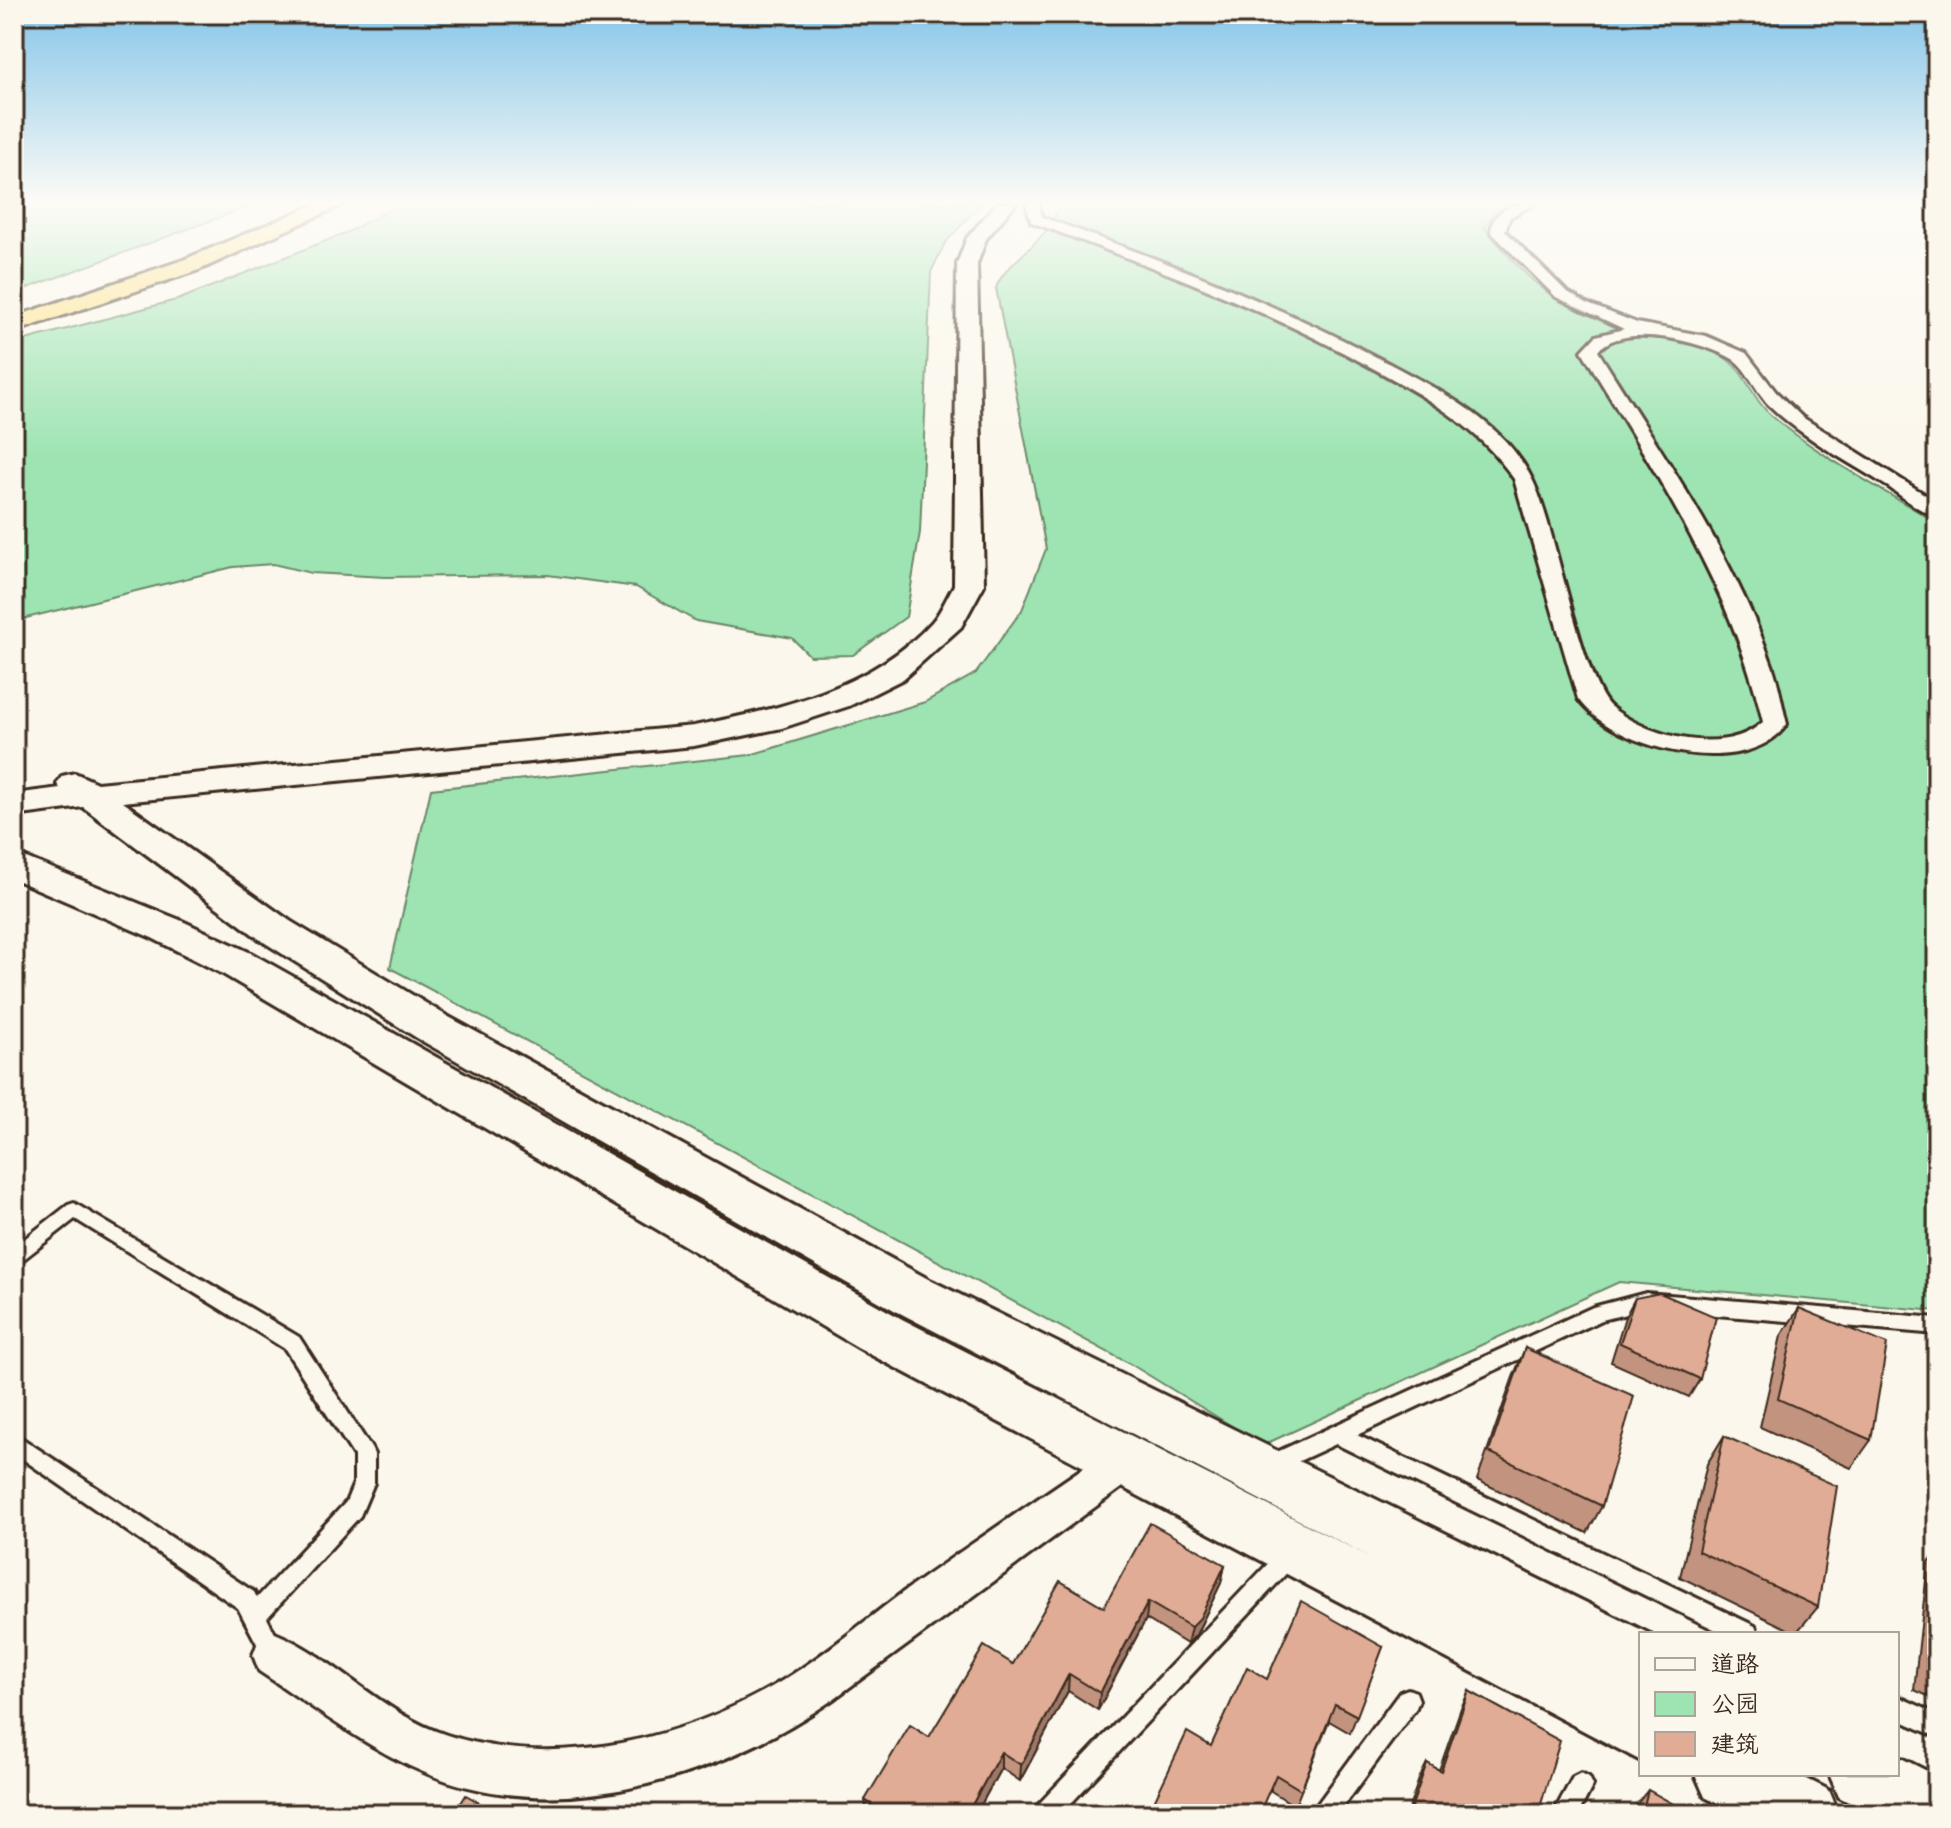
<svg xmlns="http://www.w3.org/2000/svg" width="1951" height="1828" font-family="Dekko,'LXGW WenKai TC',sans-serif">
<style>
.green{fill:#9de4b2;stroke:#6c8768;stroke-width:2}
.lines{fill:none;stroke-linecap:round;stroke-linejoin:round}
.lane-casing{stroke:#3b2a1e;stroke-width:6}
.street-casing{stroke:#3b2a1e;stroke-width:6}
.secondary-casing{stroke:#3b2a1e;stroke-width:6}
.highway-casing{stroke:#3b2a1e;stroke-width:6}
.lane{fill:#fbf7ec;fill-rule:evenodd}
.street{fill:#fbf7ec;fill-rule:evenodd}
.secondary{fill:#fbf7ec;fill-rule:evenodd}
.highway{fill:#fce080;fill-rule:evenodd}
.wall{fill:#c29480;stroke:#3b2a1e;stroke-width:2}
.shaded-wall{fill:#9e7868;stroke:#3b2a1e;stroke-width:2}
.building{fill:#e1ac95;stroke:#3b2a1e;stroke-width:2}
</style>
<rect width="100%" height="100%" fill="#fbf7ec"/>
<filter id="ink" filterUnits="userSpaceOnUse"><feTurbulence type="fractalNoise" baseFrequency=".0125" numOctaves="2"/><feDisplacementMap in="SourceGraphic" scale="16" xChannelSelector="R" yChannelSelector="G"/><feConvolveMatrix kernelMatrix="1 2 1 2 8 2 1 2 1" color-interpolation-filters="sRGB"/></filter>
<g filter="url(#ink)">
<!-- green -->
<g class="green">
<path d="M 14,203 L 259,203 L 14,293 Z"/>
<path d="M 401,203 L 982,203 L 945,243 L 931,272 L 920,532 L 906,617 L 853,655 L 810,656 L 792,638 L 696,621 L 636,587 L 548,575 L 385,577 L 311,573 L 273,564 L 233,567 L 14,621 L 14,343 L 180,299 L 348,232 Z"/>
<path d="M 1058,203 L 1512,203 L 1493,214 L 1485,228 C 1537,292 1562,311 1643,332 C 1668,338 1697,341 1719,354 C 1748,370 1749,397 1773,417 C 1822,458 1882,489 1937,523 L 1937,1311 L 1619,1282 L 1263,1445 L 1132,1365 L 390,968 L 431,789 L 750,755 L 925,702 L 976,673 L 1022,610 L 1046,549 L 996,288 C 1005,260 1055,239 1058,203 Z"/>
</g>
<g class="lines">
<!-- lane casing -->
<g class="lane-casing">
<g id="lane">
<path d="M 74,1203 L 299,1337 L 371,1448 L 374,1454 L 374,1483 L 360,1516 L 267,1618 L 284,1651 L 281,1659 L 273,1662 L 265,1659 L 238,1608 L 14,1453 L 14,1433 L 254,1592 L 257,1598 L 346,1502 L 354,1483 L 354,1456 L 285,1349 L 75,1219 L 20,1262 L 14,1264 L 14,1247 L 68,1205 Z"/>
<path d="M 1646,1293 L 1937,1318 L 1937,1334 L 1646,1309 L 1602,1320 L 1357,1435 L 1755,1626 L 1758,1634 L 1724,1634 L 1336,1444 L 1273,1473 L 1266,1471 L 1263,1464 L 1266,1457 L 1593,1307 Z"/>
<path d="M 1289,1546 L 1296,1549 L 1299,1556 L 1296,1563 L 1061,1814 L 1033,1814 L 1037,1806 L 1282,1549 Z"/>
<path d="M 1408,1689 L 1416,1692 L 1419,1700 L 1416,1708 L 1338,1814 L 1312,1814 L 1316,1806 L 1400,1692 Z"/>
<path d="M 1897,1696 L 1937,1714 L 1937,1737 L 1897,1719 Z"/>
<path d="M 1581,1773 L 1589,1777 L 1593,1785 L 1578,1814 L 1553,1814 L 1573,1777 Z"/>
</g>
</g>
<!-- street casing -->
<g class="street-casing">
<g id="street">
<path d="M 1026,203 L 1038,203 L 1042,217 C 1161,260 1276,303 1388,363 C 1441,391 1504,422 1532,479 C 1555,524 1582,682 1611,707 C 1648,737 1725,757 1763,722 C 1732,586 1653,470 1582,351 L 1596,336 L 1624,329 L 1556,297 L 1491,232 C 1492,208 1517,203 1536,203 L 1510,217 L 1505,231 L 1566,291 L 1588,304 L 1637,323 L 1706,336 L 1746,353 L 1776,392 L 1802,417 L 1937,502 L 1937,516 C 1920,512 1904,498 1890,488 C 1849,462 1804,439 1769,405 C 1756,392 1747,367 1731,358 C 1702,342 1622,321 1598,351 C 1660,451 1733,552 1772,665 C 1779,684 1782,705 1787,724 C 1747,782 1614,750 1578,699 L 1514,479 C 1476,424 1424,396 1367,365 C 1259,306 1146,264 1031,222 Z"/>
<path d="M 1126,1443 L 1140,1448 L 1146,1461 L 1140,1474 L 832,1700 C 725,1774 575,1823 447,1781 C 378,1758 319,1710 259,1671 L 253,1655 L 259,1639 L 275,1633 C 336,1658 383,1715 447,1735 C 559,1771 687,1739 785,1679 C 826,1654 863,1622 902,1593 C 971,1544 1042,1496 1112,1448 Z"/>
</g>
</g>
<!-- secondary casing -->
<g class="secondary-casing">
<g id="secondary">
<path d="M 997,203 L 1016,203 L 986,239 L 977,264 L 984,585 L 961,627 L 903,679 L 849,706 L 782,728 L 694,746 L 123,802 L 290,921 L 447,1016 L 930,1280 L 1650,1634 L 1641,1634 L 1641,1761 L 864,1351 L 221,973 L 152,938 L 14,879 L 14,853 L 180,920 L 251,953 L 902,1319 L 1370,1557 L 894,1310 L 417,1038 L 262,941 L 83,807 L 14,816 L 14,794 L 60,788 L 57,784 L 62,776 L 75,773 L 97,783 L 694,726 C 778,709 872,689 932,622 C 941,612 947,597 954,585 L 957,264 L 967,238 Z"/>
<path d="M 1897,1756 L 1937,1776 L 1937,1814 L 1871,1814 L 1839,1797 L 1829,1774 L 1897,1774 Z"/>
<path d="M 1695,1774 L 1797,1774 L 1829,1790 L 1839,1814 L 1736,1814 L 1705,1797 Z"/>
</g>
</g>
<!-- highway casing -->
<g class="highway-casing">
<path id="highway" d="M 319,203 L 346,203 L 199,270 L 14,332 L 14,317 L 183,260 Z"/>
</g>
<!-- lane -->
<use href="#lane" class="lane"/>
<!-- street -->
<use href="#street" class="street"/>
<!-- secondary -->
<use href="#secondary" class="secondary"/>
<!-- highway -->
<use href="#highway" class="highway"/>
</g>
<!-- wall -->
<g class="wall">
<path d="M 1635,1298 L 1700,1379 L 1689,1397 L 1611,1362 L 1625,1317 Z"/>
<path d="M 1799,1308 L 1871,1440 L 1851,1468 L 1760,1427 L 1781,1336 Z"/>
<path d="M 1525,1348 L 1602,1506 L 1587,1533 L 1477,1480 L 1513,1377 Z"/>
<path d="M 1724,1436 L 1818,1607 L 1796,1633 L 1680,1577 L 1707,1464 Z"/>
<path d="M 1937,1552 L 1937,1700 L 1914,1690 L 1928,1563 Z"/>
<path d="M 1225,1565 L 1221,1583 L 1196,1635 L 1187,1644 L 1146,1619 L 1098,1710 L 1068,1691 L 1020,1781 L 1001,1768 L 976,1814 L 867,1814 L 865,1800 L 929,1737 L 1013,1664 L 1104,1607 Z"/>
<path d="M 1383,1647 L 1350,1733 L 1329,1721 L 1295,1806 L 1271,1791 L 1267,1679 Z"/>
<path d="M 1469,1691 L 1538,1814 L 1407,1814 L 1419,1779 L 1427,1763 L 1439,1770 L 1461,1708 Z"/>
<path d="M 1648,1790 L 1691,1814 L 1633,1814 L 1635,1806 Z"/>
</g>
<!-- shaded-wall -->
<g class="shaded-wall">
<path d="M 1225,1565 L 1221,1583 L 1196,1635 L 1187,1644 L 1191,1627 Z"/>
<path d="M 1148,1602 L 1146,1619 L 1098,1710 L 1100,1693 Z"/>
<path d="M 1069,1674 L 1068,1691 L 1020,1781 L 1021,1765 Z"/>
<path d="M 1001,1752 L 1001,1768 L 976,1814 L 967,1814 Z"/>
</g>
<!-- building -->
<g class="building">
<path d="M 1660,1293 L 1716,1317 L 1700,1379 L 1620,1343 L 1635,1298 Z"/>
<path d="M 1799,1308 L 1887,1344 L 1871,1440 L 1778,1399 Z"/>
<path d="M 1525,1348 L 1634,1396 L 1602,1506 L 1489,1452 Z"/>
<path d="M 1724,1436 L 1837,1486 L 1818,1607 L 1698,1551 Z"/>
<path d="M 1150,1523 L 1225,1565 L 1200,1618 L 1191,1627 L 1148,1602 L 1100,1693 L 1069,1674 L 1021,1765 L 1001,1752 L 967,1814 L 886,1814 L 865,1800 L 910,1725 L 929,1737 L 984,1646 L 1013,1664 L 1060,1581 L 1104,1607 Z"/>
<path d="M 1301,1601 L 1383,1647 L 1357,1716 L 1335,1704 L 1301,1790 L 1276,1775 L 1259,1814 L 1148,1814 L 1187,1732 L 1211,1746 L 1247,1667 L 1267,1679 Z"/>
<path d="M 1469,1691 L 1560,1741 L 1538,1814 L 1532,1814 L 1522,1808 L 1520,1814 L 1409,1814 L 1427,1763 L 1441,1771 Z"/>
<path d="M 1648,1790 L 1691,1814 L 1642,1814 Z"/>
<path d="M 466,1795 L 499,1814 L 454,1814 Z"/>
</g>
</g>
<!-- sky -->
<linearGradient id="sky" x2="0" y2="1"><stop stop-color="#84c5e9"/><stop offset="0.44" stop-color="#fdfbf6"/><stop offset="1" stop-color="#fdfbf6" stop-opacity="0"/></linearGradient>
<rect width="1951" height="459" fill="url(#sky)"/>
<!-- margin -->
<rect width="1951" height="1828" fill="none" stroke="#fbf7ec" stroke-width="48"/>
<rect x="24" y="24" width="1903" height="1780" fill="none" stroke="#3b2a1e" stroke-width="3" filter="url(#ink)"/>
<!-- legend -->
<rect x="1639" y="1632" width="260" height="144" fill="#fbf7ec" stroke="#aea59a" stroke-width="2"/>
<rect x="1655" y="1658" width="40" height="12" fill="#fbf7ec" stroke="#aea59a" stroke-width="2"/>
<text x="1711" y="1672" font-size="24" fill="#3b2a1e">道路</text>
<rect x="1655" y="1692" width="40" height="24" fill="#9de4b2" stroke="#aea59a" stroke-width="2"/>
<text x="1711" y="1712" font-size="24" fill="#3b2a1e">公园</text>
<rect x="1655" y="1732" width="40" height="24" fill="#e1ac95" stroke="#aea59a" stroke-width="2"/>
<text x="1711" y="1752" font-size="24" fill="#3b2a1e">建筑</text>
</svg>
